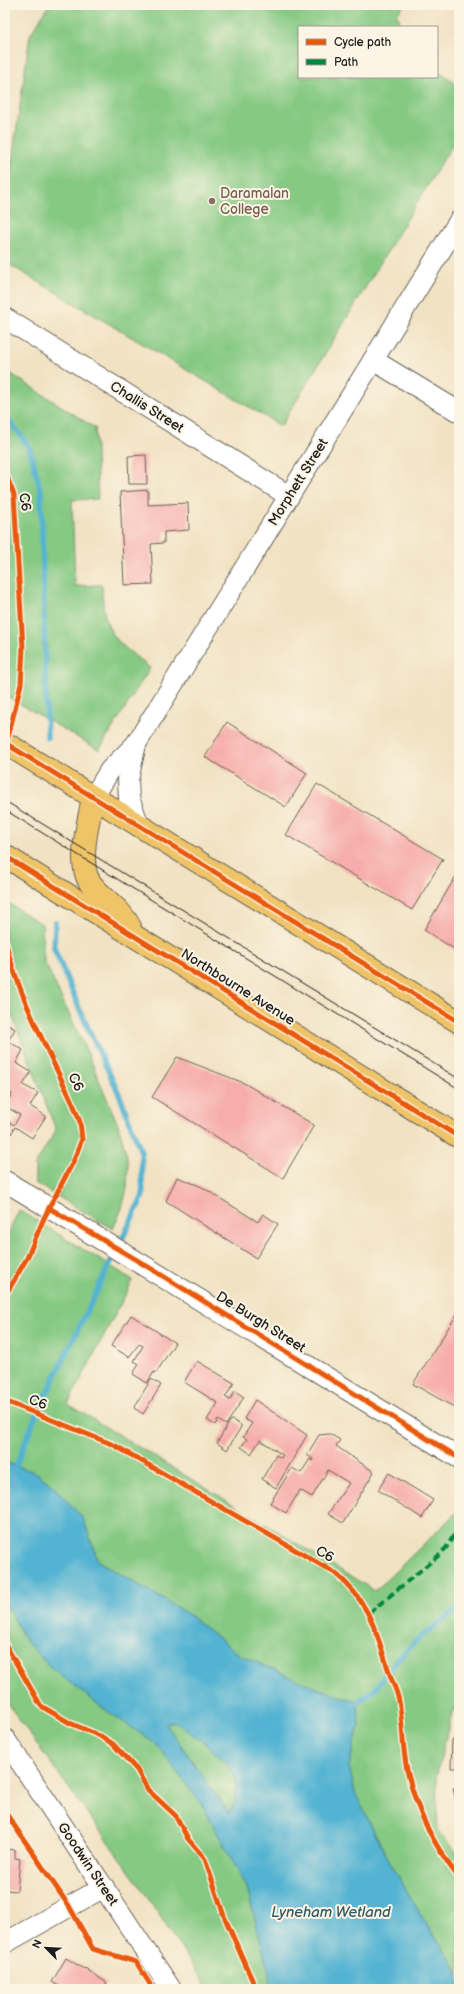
<svg xmlns="http://www.w3.org/2000/svg" width="464" height="1994" font-family="'Balsamiq Sans',sans-serif">
<style>
.green{fill:#85c983;stroke:#507250}
.water{fill:#53b3d2;stroke:#386877;fill-rule:evenodd}
.lines{fill:none;stroke-linecap:round;stroke-linejoin:round}
.stream{stroke:#53b3d2;stroke-width:5.5}
.building{fill:#f6adab}
.street-casing{stroke:#676156;stroke-width:22}
.highway-casing{stroke:#676156;stroke-width:24}
.street{stroke:#fff;stroke-width:20}
.highway{stroke:#efc469;stroke-width:22}
.tram{stroke:#1c1c1c;stroke-width:1}
.quiet{stroke:#00873e;stroke-width:4;stroke-dasharray:8 4;stroke-linecap:butt}
.cycleway-casing{stroke:#fcf5e5;stroke-width:8}
.cycleway{stroke:#e8590c;stroke-width:5}
.education-dot{fill:#8d6e63;stroke:#fcf5e5;stroke-width:1.5}
.labels{text-anchor:middle;dominant-baseline:central;stroke-width:4;stroke-linejoin:round;paint-order:stroke}
.education-label{font-size:14px;fill:#785e54;stroke:#fcf5e5;text-anchor:start}
.street-label{font-size:14px;fill:#1c1c1c;stroke:#fcf5e5}
.water-label{font-size:15px;font-style:italic;fill:#325865;stroke:#fcf5e5}
</style>
<rect width="100%" height="100%" fill="#fcf5e5"/>
<filter id="ink" filterUnits="userSpaceOnUse"><feTurbulence type="fractalNoise" baseFrequency=".025" numOctaves="2"/><feDisplacementMap in="SourceGraphic" scale="8" xChannelSelector="R" yChannelSelector="G"/><feConvolveMatrix kernelMatrix="1 2 1 2 8 2 1 2 1" color-interpolation-filters="sRGB"/></filter>
<filter id="wash" filterUnits="userSpaceOnUse"><feTurbulence type="fractalNoise" baseFrequency=".012" numOctaves="4" result="noise"/><feDisplacementMap in="SourceGraphic" scale="16" xChannelSelector="R" yChannelSelector="G"/><feGaussianBlur stdDeviation="0.9" result="paint"/><feColorMatrix in="noise" values="0 0 0 0 0 0 0 0 0 0 0 0 0 0 0 0 0 1.4 0 .05"/><feComposite in="paint" operator="in"/></filter>
<g filter="url(#wash)">
<rect width="100%" height="100%" fill="#f1e2c3"/>
<!-- green -->
<g class="green">
<path d="M 49,5 L 404,5 L 396,16 L 400,19 L 395,27 L 299,27 L 299,77 L 437,77 L 437,70 L 453,81 L 456,94 L 459,96 L 459,134 L 281,426 L 5,262 L 5,210 L 30,35 Z"/>
<path d="M 5,370 L 95,428 L 98,499 L 72,500 L 75,586 L 102,585 C 103,635 114,639 150,668 L 99,750 L 5,695 Z"/>
<path d="M 5,901 L 42,924 L 44,961 L 88,1054 L 119,1127 L 126,1153 L 128,1164 L 127,1188 L 122,1208 L 113,1229 L 35,1183 L 35,1165 L 56,1130 L 5,997 Z"/>
<path d="M 19,1210 L 133,1280 L 68,1404 L 375,1591 L 459,1510 L 459,1702 L 451,1716 L 436,1777 L 438,1831 L 459,1856 L 459,1989 L 208,1989 L 140,1886 L 5,1700 L 5,1240 Z"/>
</g>
<!-- water -->
<path class="water" d="M 5,1462 L 37,1473 L 56,1489 L 83,1518 L 98,1561 L 188,1614 L 240,1655 L 311,1686 L 358,1702 L 359,1726 L 349,1766 L 355,1793 L 385,1853 L 422,1917 L 459,1973 L 459,1989 L 273,1989 L 246,1885 L 202,1805 L 156,1744 L 100,1706 L 47,1664 L 26,1641 L 5,1603 ZM 174,1721 L 207,1745 L 231,1767 L 236,1786 L 236,1801 L 229,1813 L 166,1724 Z"/>
<g class="lines">
<!-- stream -->
<g class="stream">
<path d="M 5,417 L 20,434 L 30,450 L 41,492 L 47,738"/>
<path d="M 16,1466 L 34,1420 L 143,1196 L 141,1152 L 120,1096 L 82,1015 L 54,948 L 55,922"/>
<path d="M 358,1702 L 375,1689 L 397,1660 L 419,1638 L 459,1608"/>
</g>
</g>
<g id="blocks">
<!-- building -->
<g class="building">
<path d="M 146,455 L 147,484 L 129,484 L 128,456 Z"/>
<path d="M 148,490 L 148,505 L 188,503 L 189,530 L 164,532 L 164,543 L 151,544 L 153,584 L 124,585 L 120,492 Z"/>
<path d="M 227,722 L 307,773 L 286,807 L 205,757 Z"/>
<path d="M 317,784 L 443,859 L 412,910 L 286,835 Z"/>
<path d="M 459,871 L 459,952 L 424,930 Z"/>
<path d="M 5,1023 L 15,1029 L 8,1041 L 23,1050 L 16,1063 L 31,1072 L 23,1085 L 38,1093 L 30,1106 L 46,1116 L 32,1138 L 15,1127 L 5,1144 L 5,1120 L 14,1125 L 20,1115 L 5,1106 L 12,1094 L 5,1089 Z"/>
<path d="M 177,1057 L 244,1083 L 314,1125 L 283,1178 L 152,1097 Z"/>
<path d="M 177,1177 L 202,1187 L 258,1222 L 263,1214 L 278,1224 L 256,1258 L 166,1201 Z"/>
<path d="M 459,1311 L 459,1410 L 413,1384 Z"/>
<path d="M 131,1315 L 175,1343 L 156,1373 L 154,1372 L 147,1383 L 133,1374 L 139,1364 L 134,1361 L 143,1346 L 139,1344 L 129,1357 L 111,1346 Z"/>
<path d="M 197,1361 L 234,1383 L 225,1397 L 230,1400 L 235,1391 L 244,1397 L 226,1425 L 218,1420 L 215,1425 L 207,1420 L 218,1403 L 184,1382 Z"/>
<path d="M 151,1379 L 161,1385 L 143,1414 L 134,1408 Z"/>
<path d="M 255,1400 L 307,1435 L 276,1488 L 262,1479 L 276,1455 L 281,1458 L 283,1455 L 260,1440 L 251,1454 L 241,1447 L 247,1439 L 243,1437 L 252,1423 L 244,1419 Z"/>
<path d="M 232,1420 L 241,1425 L 241,1427 L 227,1450 L 217,1443 L 230,1421 Z"/>
<path d="M 330,1434 L 340,1440 L 336,1446 L 374,1472 L 343,1523 L 328,1514 L 349,1483 L 328,1470 L 312,1497 L 300,1490 L 286,1513 L 270,1503 L 292,1468 L 301,1473 L 310,1459 L 312,1461 L 313,1459 L 307,1455 L 319,1435 Z"/>
<path d="M 389,1473 L 433,1500 L 422,1518 L 378,1490 Z"/>
<path d="M 452,1740 L 459,1740 L 459,1776 L 457,1776 L 458,1768 L 451,1768 Z"/>
<path d="M 459,1787 L 459,1812 L 458,1812 L 453,1788 Z"/>
<path d="M 5,1849 L 15,1850 L 15,1858 L 20,1859 L 17,1891 L 5,1890 Z"/>
<path d="M 66,1958 L 84,1969 L 85,1968 L 107,1983 L 103,1989 L 64,1989 L 52,1982 Z"/>
</g>
</g>
</g>
<g filter="url(#ink)">
<use href="#blocks" fill-opacity="0" stroke="#676156" stroke-width="1"/>
<g class="lines">
<!-- street casing -->
<g class="street-casing">
<g id="street">
<path d="M 5,318 L 289,496"/>
<path d="M 373,360 L 459,412"/>
<path d="M 136,744 L 128,780 L 129,798 L 139,825"/>
<path d="M 93,798 L 110,770 L 136,744 L 459,221"/>
<path d="M 5,1181 L 459,1458"/>
<path d="M 5,1739 L 171,1989"/>
<path d="M 5,1943 L 104,1887"/>
</g>
</g>
<!-- highway casing -->
<g class="highway-casing">
<g id="highway">
<path d="M 5,743 L 459,1022"/>
<path d="M 93,798 C 89,820 76,865 91,884 C 104,900 121,909 130,927"/>
<path d="M 5,856 L 459,1137"/>
</g>
</g>
<!-- street -->
<use href="#street" class="street"/>
<!-- highway -->
<use href="#highway" class="highway"/>
<!-- tram -->
<g class="tram">
<path d="M 5,801 L 459,1079"/>
<path d="M 5,810 L 459,1089"/>
</g>
<!-- quiet -->
<path class="quiet" d="M 369,1613 L 438,1556 L 446,1548 L 459,1527"/>
<!-- cycleway casing -->
<g class="cycleway-casing">
<g id="cycleway">
<path d="M 5,472 L 14,495 L 23,648 L 21,684 L 5,750"/>
<path d="M 5,743 L 459,1022"/>
<path d="M 5,856 L 459,1137"/>
<path d="M 5,940 C 19,998 49,1052 74,1106 L 80,1122 L 82,1139 L 74,1160 L 44,1218 L 27,1258 L 5,1296"/>
<path d="M 49,1208 L 140,1262 L 459,1458"/>
<path d="M 5,1401 L 114,1445 L 335,1573 C 371,1603 376,1633 390,1675 C 393,1684 397,1691 399,1701 C 403,1723 402,1747 407,1770 C 416,1810 434,1846 459,1878"/>
<path d="M 5,1644 L 41,1706 L 70,1723 L 100,1736 L 113,1744 L 137,1770 L 148,1790 L 176,1816 L 188,1839 L 205,1859 L 224,1916 L 256,1989"/>
<path d="M 5,1812 L 69,1906 L 93,1949 L 136,1962 L 153,1989"/>
</g>
</g>
<!-- cycleway -->
<use href="#cycleway" class="cycleway"/>
</g>
</g>
<!-- markers -->
<circle class="education-dot" cx="212" cy="201" r="4"/>
<g class="labels">
<!-- education labels -->
<g class="education-label">
<text x="220" y="193">Daramalan<tspan x="220" dy="16">College</tspan></text>
</g>
<!-- street labels -->
<g class="street-label">
<text transform="translate(147 407) rotate(32)">Challis Street</text>
<text transform="translate(298 482) rotate(-58)">Morphett Street</text>
<text transform="translate(25 502) rotate(82)">C6</text>
<text transform="translate(238 987) rotate(32)">Northbourne Avenue</text>
<text transform="translate(76 1082) rotate(65)">C6</text>
<text transform="translate(261 1322) rotate(32)">De Burgh Street</text>
<text transform="translate(38 1402) rotate(22)">C6</text>
<text transform="translate(325 1554) rotate(30)">C6</text>
<text transform="translate(88 1864) rotate(56)">Goodwin Street</text>
</g>
<!-- water labels -->
<g class="water-label">
<text x="331" y="1912">Lyneham Wetland</text>
</g>
</g>
<!-- margin -->
<rect width="464" height="1994" fill="none" stroke="#fcf5e5" stroke-width="20"/>
<!-- legend -->
<rect x="298" y="26" width="140" height="52" fill="#fcf5e5" stroke="#a29e95"/>
<rect x="306" y="39" width="20" height="6" fill="#e8590c" stroke="#a29e95"/>
<text x="334" y="46" font-size="12" fill="#1c1c1c">Cycle path</text>
<rect x="306" y="59" width="20" height="6" fill="#00873e" stroke="#a29e95"/>
<text x="334" y="66" font-size="12" fill="#1c1c1c">Path</text>
<!-- north arrow -->
<g transform="translate(46 1948) rotate(294)" stroke="#fcf5e5" stroke-width="3" paint-order="stroke">
<path d="M0-3L7 15L0 10L-7 15Z" fill="#1c1c1c"/>
<text y="-6" font-size="11" font-weight="bold" text-anchor="middle" fill="#1c1c1c">N</text>
</g>
</svg>
